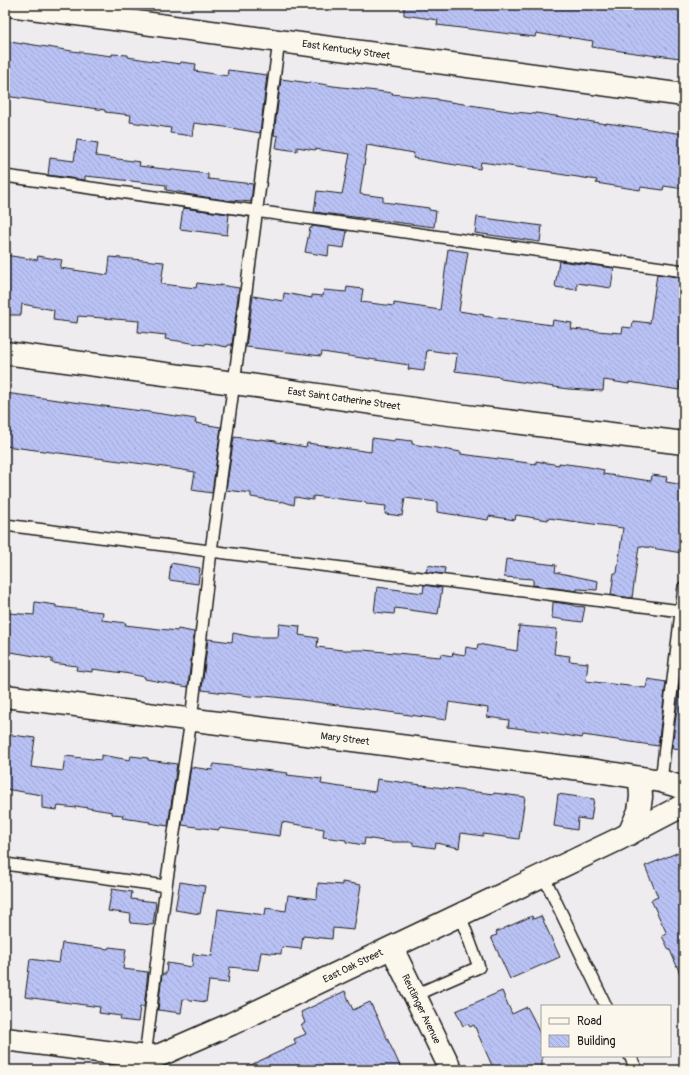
<svg xmlns="http://www.w3.org/2000/svg" width="689" height="1075" font-family="Pangolin,sans-serif">
<style>
.building{fill:url(#building-back-hatch);stroke:#1c1c1c}
.lines{fill:none;stroke-linecap:round;stroke-linejoin:round}
.service-casing{stroke:#1c1c1c;stroke-width:14}
.minor-casing{stroke:#1c1c1c;stroke-width:25}
.tertiary-casing{stroke:#1c1c1c;stroke-width:25}
.secondary-casing{stroke:#1c1c1c;stroke-width:25}
.service{stroke:#fbf7ec;stroke-width:11}
.minor{stroke:#fbf7ec;stroke-width:22}
.tertiary{stroke:#fbf7ec;stroke-width:22}
.secondary{stroke:#fbf7ec;stroke-width:22}
.labels{text-anchor:middle;dominant-baseline:central;stroke-width:3;stroke-linejoin:round;paint-order:stroke}
.street-label{font-size:10px;fill:#1c1c1c;stroke:#fbf7ec}
</style>
<defs>
<pattern id="building-back-hatch" width="6" height="6" patternUnits="userSpaceOnUse"><rect width="6" height="6" fill="#b9c2f4"/><path d="M-1 5l2 2M0 0l6 6M5-1l2 2" fill="none" stroke="#9ea6d1"/></pattern>
</defs>
<rect width="100%" height="100%" fill="#eeecee"/>
<filter id="ink" filterUnits="userSpaceOnUse"><feTurbulence type="fractalNoise" baseFrequency=".025" numOctaves="2"/><feDisplacementMap in="SourceGraphic" scale="8" xChannelSelector="R" yChannelSelector="G"/><feConvolveMatrix kernelMatrix="1 2 1 2 8 2 1 2 1" color-interpolation-filters="sRGB"/></filter>
<g filter="url(#ink)">
<!-- building -->
<g class="building">
<path d="M 404,5 L 684,5 L 684,32 L 680,58 L 657,55 L 657,56 L 592,47 L 593,41 L 560,36 L 559,37 L 536,33 L 535,37 L 437,25 L 438,20 L 404,15 Z"/>
<path d="M 5,41 L 22,44 L 22,43 L 72,51 L 112,56 L 112,54 L 128,55 L 128,57 L 159,62 L 159,61 L 180,64 L 181,62 L 196,64 L 195,71 L 227,76 L 228,70 L 267,75 L 260,133 L 225,127 L 194,123 L 192,136 L 170,133 L 171,128 L 130,122 L 131,115 L 105,112 L 105,110 L 5,96 Z"/>
<path d="M 281,79 L 310,83 L 310,82 L 333,86 L 385,92 L 393,93 L 392,94 L 438,99 L 438,100 L 515,112 L 536,114 L 536,113 L 606,124 L 606,123 L 628,126 L 684,134 L 684,189 L 664,186 L 663,190 L 641,187 L 640,190 L 596,183 L 597,180 L 552,173 L 552,172 L 481,162 L 480,169 L 462,166 L 413,158 L 414,153 L 367,145 L 360,194 L 383,197 L 383,202 L 429,208 L 429,210 L 436,211 L 434,227 L 314,212 L 317,191 L 342,194 L 350,154 L 315,149 L 315,150 L 297,147 L 297,151 L 276,148 L 278,136 L 274,135 Z"/>
<path d="M 77,140 L 98,143 L 96,156 L 140,162 L 139,166 L 208,174 L 208,179 L 253,184 L 251,202 L 231,200 L 231,201 L 185,194 L 185,193 L 166,190 L 166,185 L 105,178 L 85,176 L 85,180 L 48,175 L 50,158 L 74,161 Z"/>
<path d="M 183,208 L 229,214 L 227,235 L 180,229 Z"/>
<path d="M 477,217 L 542,226 L 540,242 L 475,233 Z"/>
<path d="M 312,226 L 347,231 L 344,248 L 329,246 L 328,256 L 305,252 L 310,228 L 312,228 Z"/>
<path d="M 448,249 L 468,252 L 459,311 L 484,315 L 483,316 L 552,325 L 553,320 L 572,323 L 571,329 L 622,333 L 623,327 L 632,328 L 633,321 L 650,323 L 657,274 L 684,278 L 684,357 L 679,390 L 629,382 L 629,384 L 604,380 L 603,391 L 568,389 L 501,379 L 501,377 L 455,371 L 457,354 L 427,350 L 424,371 L 408,369 L 409,365 L 369,359 L 322,352 L 321,356 L 246,347 L 253,296 L 283,301 L 284,293 L 312,298 L 312,295 L 323,296 L 324,290 L 346,292 L 347,287 L 363,289 L 361,302 L 394,306 L 394,303 L 440,310 Z"/>
<path d="M 5,255 L 37,260 L 38,256 L 62,260 L 60,268 L 108,275 L 110,257 L 164,262 L 161,284 L 196,288 L 197,283 L 220,286 L 220,285 L 239,288 L 232,345 L 228,345 L 227,347 L 206,343 L 205,345 L 165,339 L 166,335 L 138,332 L 139,321 L 78,316 L 77,323 L 53,320 L 54,310 L 22,304 L 21,315 L 5,315 Z"/>
<path d="M 559,261 L 614,268 L 611,288 L 577,283 L 577,290 L 555,287 Z"/>
<path d="M 5,393 L 149,412 L 196,419 L 195,423 L 221,427 L 212,493 L 192,490 L 195,472 L 151,465 L 5,446 Z"/>
<path d="M 234,437 L 259,440 L 260,439 L 276,441 L 276,442 L 306,447 L 307,443 L 371,452 L 372,438 L 394,441 L 395,439 L 412,441 L 412,444 L 461,452 L 461,454 L 536,464 L 536,461 L 559,465 L 559,463 L 589,467 L 604,470 L 603,474 L 651,481 L 652,475 L 667,477 L 666,482 L 684,485 L 684,505 L 681,526 L 684,526 L 684,543 L 682,553 L 639,546 L 632,598 L 611,595 L 614,573 L 617,573 L 623,528 L 548,518 L 548,520 L 516,515 L 515,520 L 489,516 L 488,520 L 437,512 L 437,502 L 405,498 L 402,516 L 385,514 L 386,506 L 366,504 L 366,502 L 313,496 L 313,500 L 295,497 L 294,505 L 281,501 L 281,502 L 251,497 L 251,493 L 226,490 Z"/>
<path d="M 506,559 L 556,565 L 555,572 L 598,581 L 597,590 L 577,589 L 577,591 L 533,585 L 533,579 L 504,577 Z"/>
<path d="M 171,563 L 200,568 L 198,584 L 169,580 Z"/>
<path d="M 428,565 L 445,568 L 444,574 L 426,572 Z"/>
<path d="M 424,585 L 442,588 L 438,614 L 395,608 L 394,614 L 374,612 L 377,587 L 423,593 Z"/>
<path d="M 35,602 L 56,605 L 56,607 L 103,612 L 102,620 L 126,623 L 125,625 L 177,631 L 178,629 L 194,632 L 188,687 L 145,679 L 145,677 L 124,673 L 92,669 L 92,672 L 76,670 L 77,666 L 52,663 L 52,659 L 5,651 L 9,613 L 34,615 Z"/>
<path d="M 553,602 L 574,605 L 574,606 L 585,607 L 582,622 L 552,618 Z"/>
<path d="M 279,624 L 300,626 L 299,635 L 318,638 L 317,647 L 342,650 L 363,650 L 440,657 L 441,654 L 452,656 L 453,653 L 465,655 L 466,647 L 477,649 L 478,644 L 517,651 L 519,626 L 557,629 L 554,654 L 570,656 L 569,661 L 588,663 L 586,681 L 646,688 L 648,679 L 666,682 L 658,746 L 583,735 L 582,738 L 565,735 L 564,736 L 546,733 L 546,732 L 508,727 L 509,720 L 487,717 L 488,708 L 449,702 L 446,720 L 302,700 L 265,696 L 264,697 L 257,697 L 202,690 L 202,688 L 208,639 L 232,642 L 233,633 L 253,637 L 278,637 Z"/>
<path d="M 680,684 L 684,685 L 684,749 L 672,748 Z"/>
<path d="M 5,734 L 35,738 L 31,767 L 63,771 L 65,756 L 101,760 L 101,755 L 130,760 L 131,756 L 148,758 L 148,760 L 177,764 L 168,826 L 149,823 L 150,822 L 122,818 L 123,815 L 112,814 L 112,812 L 76,806 L 76,808 L 58,806 L 57,810 L 42,808 L 42,795 L 5,789 Z"/>
<path d="M 214,764 L 288,773 L 287,775 L 322,779 L 321,784 L 375,792 L 377,779 L 422,785 L 451,789 L 494,794 L 494,793 L 525,797 L 519,839 L 483,834 L 483,836 L 461,833 L 459,848 L 436,843 L 435,848 L 413,845 L 413,842 L 390,842 L 365,838 L 364,845 L 346,842 L 346,840 L 323,837 L 324,829 L 282,822 L 280,836 L 220,828 L 219,830 L 182,825 L 191,767 L 212,770 Z"/>
<path d="M 558,794 L 594,799 L 591,820 L 578,818 L 577,830 L 554,826 Z"/>
<path d="M 684,850 L 684,983 L 670,950 L 669,950 L 662,936 L 667,934 L 651,900 L 658,897 L 645,866 Z"/>
<path d="M 180,882 L 205,886 L 200,914 L 175,910 Z"/>
<path d="M 342,882 L 361,885 L 354,930 L 333,928 L 332,939 L 303,936 L 301,949 L 282,947 L 281,954 L 261,952 L 258,970 L 230,967 L 228,983 L 209,981 L 206,1002 L 183,999 L 181,1013 L 158,1010 L 162,974 L 166,974 L 167,963 L 192,967 L 193,954 L 212,956 L 218,909 L 265,915 L 266,908 L 286,911 L 288,895 L 317,899 L 318,883 L 342,885 Z"/>
<path d="M 112,889 L 132,892 L 131,899 L 156,902 L 153,925 L 130,923 L 131,914 L 108,911 Z"/>
<path d="M 532,916 L 533,919 L 541,916 L 560,957 L 510,979 L 491,937 L 497,935 L 496,932 Z"/>
<path d="M 62,943 L 108,949 L 109,947 L 126,949 L 123,969 L 148,972 L 144,1007 L 140,1007 L 138,1022 L 120,1020 L 121,1016 L 99,1013 L 100,1007 L 25,997 L 30,959 L 59,963 Z"/>
<path d="M 345,991 L 353,1010 L 370,1002 L 402,1070 L 240,1070 L 296,1044 L 294,1039 L 306,1034 L 301,1025 L 305,1023 L 301,1012 Z"/>
<path d="M 502,991 L 512,1014 L 527,1007 L 533,1018 L 542,1039 L 542,1070 L 494,1070 L 474,1025 L 470,1027 L 468,1024 L 463,1026 L 456,1011 Z"/>
</g>
<g class="lines">
<!-- service casing -->
<g class="service-casing">
<g id="service">
<path d="M 5,176 L 684,271"/>
<path d="M 5,525 L 681,611"/>
<path d="M 661,781 L 684,587"/>
<path d="M 5,864 L 166,886 L 145,1057"/>
<path d="M 543,875 L 606,1006"/>
<path d="M 166,886 L 191,720 L 211,551 L 237,360 L 279,41"/>
<path d="M 415,995 L 479,967 L 460,915"/>
<path d="M 630,1056 L 637,1070"/>
</g>
</g>
<!-- minor casing -->
<g class="minor-casing">
<g id="minor">
<path d="M 5,353 L 249,385 L 441,413 L 684,443"/>
<path d="M 5,696 L 597,771 L 661,781 L 684,788"/>
<path d="M 392,948 L 451,1070"/>
</g>
</g>
<!-- tertiary casing -->
<g class="tertiary-casing">
<path id="tertiary" d="M 9,5 L 684,95"/>
</g>
<!-- secondary casing -->
<g class="secondary-casing">
<g id="secondary">
<path d="M 629,834 L 639,811 L 641,797 L 640,778"/>
<path d="M 5,1039 L 145,1057 L 160,1055 L 231,1024 L 619,839 L 684,805"/>
</g>
</g>
<!-- service -->
<use href="#service" class="service"/>
<!-- minor -->
<use href="#minor" class="minor"/>
<!-- tertiary -->
<use href="#tertiary" class="tertiary"/>
<!-- secondary -->
<use href="#secondary" class="secondary"/>
</g>
</g>
<g class="labels">
<!-- street labels -->
<g class="street-label">
<text transform="translate(346 50) rotate(8)">East Kentucky Street</text>
<text transform="translate(344 399) rotate(8)">East Saint Catherine Street</text>
<text transform="translate(345 739) rotate(7)">Mary Street</text>
<text transform="translate(353 966) rotate(-26)">East Oak Street</text>
<text transform="translate(421 1009) rotate(64)">Reutlinger Avenue</text>
</g>
</g>
<!-- margin -->
<rect width="689" height="1075" fill="none" stroke="#fbf7ec" stroke-width="20"/>
<rect x="10" y="10" width="669" height="1055" fill="none" stroke="#1c1c1c" stroke-width="1.5" filter="url(#ink)"/>
<!-- legend -->
<rect x="541" y="1005" width="130" height="52" fill="#fbf7ec" stroke="#a29f99"/>
<rect x="549" y="1018" width="20" height="6" fill="#fbf7ec" stroke="#a29f99"/>
<text x="577" y="1025" font-size="12" fill="#1c1c1c">Road</text>
<rect x="549" y="1035" width="20" height="12" fill="url(#building-back-hatch)" stroke="#a29f99"/>
<text x="577" y="1045" font-size="12" fill="#1c1c1c">Building</text>
</svg>
